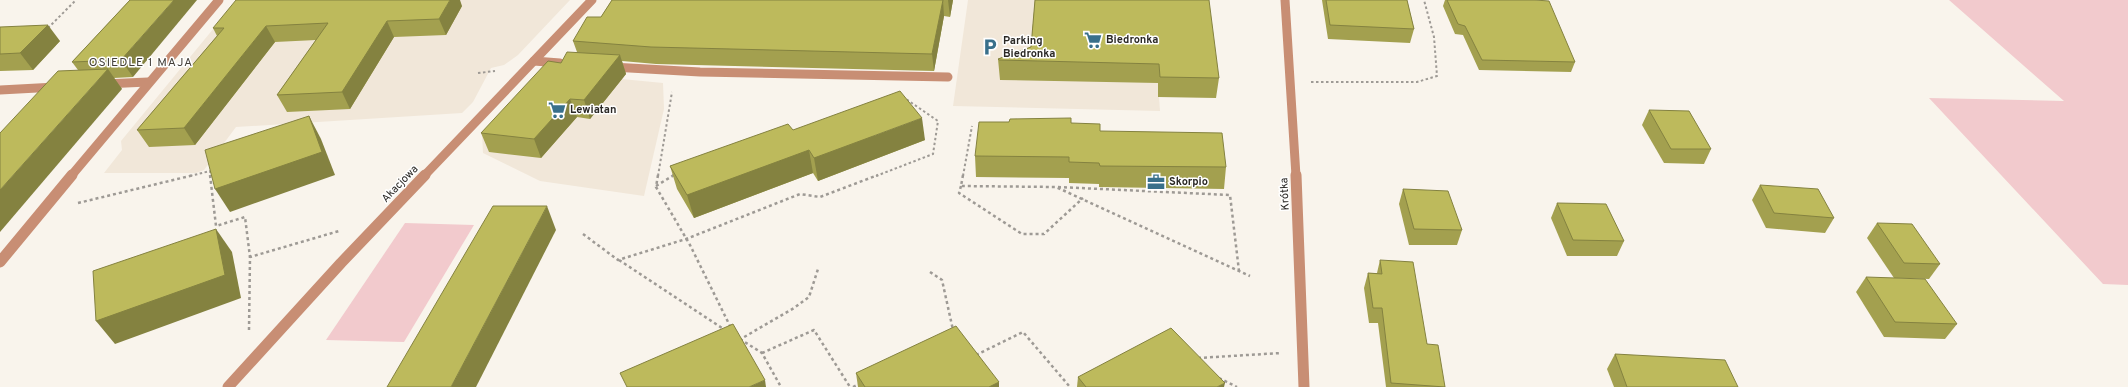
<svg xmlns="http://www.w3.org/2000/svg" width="2128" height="387" font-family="Overpass,sans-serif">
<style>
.built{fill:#f1e7d9}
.green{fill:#f2cacd}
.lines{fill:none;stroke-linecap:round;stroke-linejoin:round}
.path-far1{stroke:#9e9a95;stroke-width:2;stroke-dasharray:2.5 2.5;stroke-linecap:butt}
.path{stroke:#9e9a95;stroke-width:2.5;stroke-dasharray:3 3;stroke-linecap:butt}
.lane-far1{stroke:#c88e74;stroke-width:9}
.lane{stroke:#c88e74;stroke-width:11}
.street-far1{stroke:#c88e74;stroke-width:9}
.street{stroke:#c88e74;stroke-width:11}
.wall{fill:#a3a04f}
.shaded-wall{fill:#848240}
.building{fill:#bdba5c;stroke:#848240}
.labels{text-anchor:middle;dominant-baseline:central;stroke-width:3;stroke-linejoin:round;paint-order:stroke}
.poi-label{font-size:11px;font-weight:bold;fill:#2a2825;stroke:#fff;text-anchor:start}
.street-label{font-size:11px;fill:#2a2825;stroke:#fff}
.neighbourhood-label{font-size:12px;letter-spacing:1px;fill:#423e38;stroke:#fff}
</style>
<rect width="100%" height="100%" fill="#f9f4ec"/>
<!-- built -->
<g class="built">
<path d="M 237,0 L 570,0 L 518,55 L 504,65 L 491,68 L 473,102 L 462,113 L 236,127 L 204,170 L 196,173 L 104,173 L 122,150 L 121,141 Z"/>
<path d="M 968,0 L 1152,0 L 1160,111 L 953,106 Z"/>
<path d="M 539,71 L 663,83 L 664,109 L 644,196 L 540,181 L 483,153 L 482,133 Z"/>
</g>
<!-- green -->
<g class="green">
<path d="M 1949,0 L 2128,0 L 2128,285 L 2103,284 L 1929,98 L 2064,101 Z"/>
<path d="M 405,223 L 474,225 L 404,342 L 326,340 Z"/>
</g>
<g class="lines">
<!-- path-far1 -->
<g class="path-far1">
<path d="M 48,28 L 76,0"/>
<path d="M 478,73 L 495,71"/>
<path d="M 1311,82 L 1417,82 L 1437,76 L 1434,37 L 1424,0"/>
<path d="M 190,176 L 210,171 L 211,176"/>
<path d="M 658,176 L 672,92"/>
<path d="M 672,176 L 675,174"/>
<path d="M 876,176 L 933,154 L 938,121 L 906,99"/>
<path d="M 963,176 L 972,126"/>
</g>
<!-- path -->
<g class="path">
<path d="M 210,175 L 216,226 L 245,217 L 250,257"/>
<path d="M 658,175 L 656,187 L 690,245 L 731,328"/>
<path d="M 963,175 L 961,186 L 1056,187 L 1250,276"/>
<path d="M 656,186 L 674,175"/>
<path d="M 961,186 L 959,193 L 1022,234 L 1044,234 L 1083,198"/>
<path d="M 1058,187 L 1230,195 L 1239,271"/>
<path d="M 78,203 L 194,175"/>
<path d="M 583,234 L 618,260 L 686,239 L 800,194 L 820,197 L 878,175"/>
<path d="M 619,260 L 725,330"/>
<path d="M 930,272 L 942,280 L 953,330"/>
<path d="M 249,330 L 250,257 L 339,231"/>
<path d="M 740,339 L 762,353 L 781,387"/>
<path d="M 739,340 L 794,308 L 809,297 L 818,269"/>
<path d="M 762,353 L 814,330 L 850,387"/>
<path d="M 976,355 L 1023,332 L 1070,387"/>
<path d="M 1198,358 L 1281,353"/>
<path d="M 1219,378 L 1237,387"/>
<path d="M 853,387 L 859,384"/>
</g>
<!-- lane-far1 -->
<g class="lane-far1">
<path d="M 534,61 L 560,63"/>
<path d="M 612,67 L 700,72 L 948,77"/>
<path d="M 104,84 L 148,82"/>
<path d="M 0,90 L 56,87"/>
<path d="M 71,176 L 219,0"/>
</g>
<!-- lane -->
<path class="lane" d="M 0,262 L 72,175"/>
<!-- street-far1 -->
<g class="street-far1">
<path d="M 1285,0 L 1296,176"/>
<path d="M 424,176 L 592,0"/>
</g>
<!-- street -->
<g class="street">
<path d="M 1296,175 L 1304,387"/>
<path d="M 228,387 L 341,263 L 425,175"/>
</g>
</g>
<!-- wall -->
<g class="wall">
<path d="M 130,0 L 133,77 L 114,78 L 122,89 L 78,70 L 72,62 Z"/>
<path d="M 612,0 L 953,0 L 950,17 L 944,16 L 934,71 L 656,64 L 622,61 L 626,74 L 590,119 L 577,117 L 541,158 L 489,152 L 481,133 L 561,63 L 577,52 L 573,41 L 601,17 Z"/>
<path d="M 1035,0 L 1219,78 L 1216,98 L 1158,97 L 1158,83 L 1000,80 L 998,59 L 1031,47 Z"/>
<path d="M 1322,0 L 1407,0 L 1414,29 L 1410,43 L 1328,39 Z"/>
<path d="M 1445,0 L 1535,0 L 1575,62 L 1571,72 L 1479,70 L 1463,35 L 1455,34 L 1443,6 Z"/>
<path d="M 462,6 L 446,35 L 394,37 L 350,109 L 287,112 L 277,95 L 316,40 L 275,42 L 195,145 L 149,147 L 137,130 L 217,36 L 213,28 Z"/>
<path d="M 0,27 L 60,41 L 33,70 L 0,71 Z"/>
<path d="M 1649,110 L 1711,149 L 1704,164 L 1664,163 L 1642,125 Z"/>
<path d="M 1071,123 L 1226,167 L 1224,189 L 1099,187 L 1099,184 L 1069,183 L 1069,178 L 976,177 L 975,156 Z"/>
<path d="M 793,130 L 925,140 L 818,181 L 813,173 L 694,218 L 677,189 L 670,166 Z"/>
<path d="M 1760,185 L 1834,218 L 1825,233 L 1766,228 L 1752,200 Z"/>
<path d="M 1403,189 L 1462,230 L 1457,245 L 1409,245 L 1399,204 Z"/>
<path d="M 1557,203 L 1624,241 L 1617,256 L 1567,256 L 1551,218 Z"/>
<path d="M 1877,223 L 1940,264 L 1929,279 L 1894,278 L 1867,238 Z"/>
<path d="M 1380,260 L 1427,344 L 1445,387 L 1386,387 L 1378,323 L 1369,323 L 1364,288 L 1368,273 L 1377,273 Z"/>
<path d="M 1866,277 L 1957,324 L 1945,339 L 1884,337 L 1856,292 Z"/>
<path d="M 1615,354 L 1738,387 L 1614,387 L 1607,369 Z"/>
<path d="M 856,373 L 999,382 L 999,387 L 858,387 Z"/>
<path d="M 1078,377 L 1224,387 L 1077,387 Z"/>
</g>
<!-- shaded-wall -->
<g class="shaded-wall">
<path d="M 174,0 L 197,0 L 133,77 L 121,60 Z"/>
<path d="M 450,0 L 460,0 L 462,6 L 446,35 L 439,19 Z"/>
<path d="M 943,0 L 944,16 L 934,71 L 932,54 Z"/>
<path d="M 948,0 L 953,0 L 950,17 Z"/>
<path d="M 387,21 L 394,37 L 350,109 L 342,92 Z"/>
<path d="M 48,25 L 60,41 L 33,70 L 20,53 Z"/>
<path d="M 266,26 L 275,42 L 195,145 L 184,128 Z"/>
<path d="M 620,55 L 626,74 L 590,119 L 584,100 Z"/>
<path d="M 108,69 L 122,89 L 0,232 L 0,190 Z"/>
<path d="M 570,99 L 577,117 L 541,158 L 534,139 Z"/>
<path d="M 309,116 L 321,139 L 335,175 L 230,212 L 215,189 Z"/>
<path d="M 922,118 L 925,140 L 818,181 L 814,158 Z"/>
<path d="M 809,150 L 813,173 L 694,218 L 687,195 Z"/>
<path d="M 547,206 L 556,230 L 476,387 L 451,387 Z"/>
<path d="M 216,229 L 232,252 L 241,298 L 115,344 L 96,321 Z"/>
<path d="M 765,380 L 766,387 L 749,387 Z"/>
<path d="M 999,382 L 999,387 L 989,387 Z"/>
<path d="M 1225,383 L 1224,387 L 1217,387 Z"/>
</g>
<!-- building -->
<g class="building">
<path d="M 130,0 L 174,0 L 121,60 L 72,62 Z"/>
<path d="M 236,0 L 450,0 L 439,19 L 387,21 L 342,92 L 277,95 L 328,23 L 266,26 L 184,128 L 137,130 L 224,28 L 213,28 Z"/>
<path d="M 612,0 L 943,0 L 932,54 L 651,47 L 573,41 L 587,17 L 601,17 Z"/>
<path d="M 1035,0 L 1209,0 L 1219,78 L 1160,77 L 1159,64 L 999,60 L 998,59 L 1031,47 Z"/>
<path d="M 1326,0 L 1407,0 L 1414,29 L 1330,25 Z"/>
<path d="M 1447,0 L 1535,0 L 1549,1 L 1575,62 L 1482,60 L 1465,26 L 1458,24 Z"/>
<path d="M 48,25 L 20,53 L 0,54 L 0,27 Z"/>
<path d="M 567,52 L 620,55 L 584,100 L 570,99 L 534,139 L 481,133 L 548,61 L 561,63 Z"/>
<path d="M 108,69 L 0,190 L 0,133 L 58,71 Z"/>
<path d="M 900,91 L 922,118 L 814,158 L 809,150 L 687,195 L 670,166 L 788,124 L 793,130 Z"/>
<path d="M 1649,110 L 1689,111 L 1711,149 L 1671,149 Z"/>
<path d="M 309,116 L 322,152 L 215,189 L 205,150 Z"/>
<path d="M 1071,118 L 1071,123 L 1100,124 L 1100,131 L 1222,133 L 1226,167 L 1100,166 L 1099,163 L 1069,162 L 1069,157 L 975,156 L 979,122 L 1009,122 L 1010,119 Z"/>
<path d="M 1760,185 L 1818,189 L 1834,218 L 1774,213 Z"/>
<path d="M 1403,189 L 1448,191 L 1462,230 L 1414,229 Z"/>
<path d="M 1557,203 L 1606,204 L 1624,241 L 1573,240 Z"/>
<path d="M 493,206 L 547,206 L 451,387 L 387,387 Z"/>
<path d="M 1877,223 L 1912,224 L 1940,264 L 1904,263 Z"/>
<path d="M 216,229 L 225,275 L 96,321 L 93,271 Z"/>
<path d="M 1380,260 L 1413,262 L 1427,344 L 1438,345 L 1445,387 L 1391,383 L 1382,308 L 1373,308 L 1368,273 L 1382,274 Z"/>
<path d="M 1866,277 L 1925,279 L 1957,324 L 1895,322 Z"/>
<path d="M 733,324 L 765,380 L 749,387 L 627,387 L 620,373 Z"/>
<path d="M 956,326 L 999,382 L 989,387 L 865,387 L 856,373 Z"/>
<path d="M 1171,328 L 1225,383 L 1217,387 L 1086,387 L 1078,377 Z"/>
<path d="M 1615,354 L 1725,360 L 1738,387 L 1627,387 Z"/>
</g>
<!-- icons -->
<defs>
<g id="supermarket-bare" transform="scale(1.38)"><path d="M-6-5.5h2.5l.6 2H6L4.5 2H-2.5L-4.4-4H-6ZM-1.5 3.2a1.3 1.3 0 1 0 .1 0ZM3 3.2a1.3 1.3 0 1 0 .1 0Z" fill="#39708b" stroke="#fff" stroke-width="2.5" paint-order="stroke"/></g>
<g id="parking-bare" transform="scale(1.38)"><path d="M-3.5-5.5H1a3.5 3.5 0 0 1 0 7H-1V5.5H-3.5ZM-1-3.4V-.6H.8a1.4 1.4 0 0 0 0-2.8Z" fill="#39708b" stroke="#fff" stroke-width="2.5" paint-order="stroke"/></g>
<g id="office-bare" transform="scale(1.38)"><path d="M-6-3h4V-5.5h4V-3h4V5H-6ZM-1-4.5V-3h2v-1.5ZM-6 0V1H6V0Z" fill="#39708b" stroke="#fff" stroke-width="2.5" paint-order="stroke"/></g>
</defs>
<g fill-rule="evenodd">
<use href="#supermarket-bare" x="1093" y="40"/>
<use href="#parking-bare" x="990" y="47"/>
<use href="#supermarket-bare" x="557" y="110"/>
<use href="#office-bare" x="1156" y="182"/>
</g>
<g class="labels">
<!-- poi labels -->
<g class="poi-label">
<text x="1106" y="40">Biedronka</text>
<text x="1003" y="41">Parking<tspan x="1003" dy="13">Biedronka</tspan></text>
<text x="570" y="110">Lewiatan</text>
<text x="1169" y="182">Skorpio</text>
</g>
<!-- street labels -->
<g class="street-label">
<text transform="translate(400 184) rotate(-46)">Akacjowa</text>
<text transform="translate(1285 194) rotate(-93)">Krótka</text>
</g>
<!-- neighbourhood labels -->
<g class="neighbourhood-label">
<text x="141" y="63">OSIEDLE 1 MAJA</text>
</g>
</g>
</svg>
